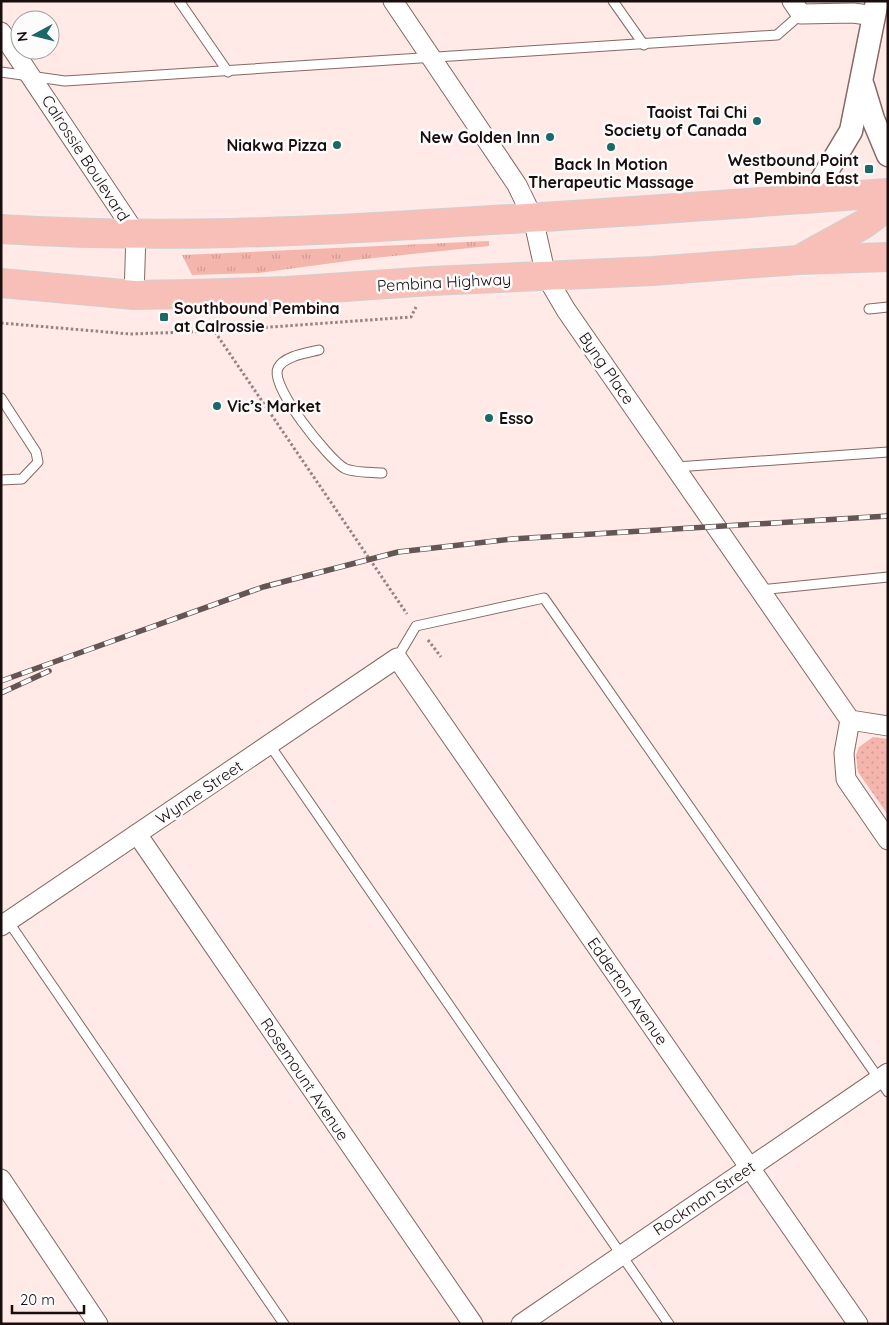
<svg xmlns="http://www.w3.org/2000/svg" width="889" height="1325" font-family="Quicksand,sans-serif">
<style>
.grass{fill:url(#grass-tufts)}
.park{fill:url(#park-dots)}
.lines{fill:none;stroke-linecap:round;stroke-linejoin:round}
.service-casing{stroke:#856864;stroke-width:11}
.minor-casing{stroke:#856864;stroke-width:21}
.tertiary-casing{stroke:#856864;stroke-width:25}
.primary-casing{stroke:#d1cfcf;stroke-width:30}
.path{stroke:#948482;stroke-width:3;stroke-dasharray:2.5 2.5;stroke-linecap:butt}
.service{stroke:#fff;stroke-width:9}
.minor{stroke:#fff;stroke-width:19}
.tertiary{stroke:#fff;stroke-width:22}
.primary{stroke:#f8bfb9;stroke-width:28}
.rail-casing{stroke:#645654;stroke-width:5.5}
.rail{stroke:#fcfcfc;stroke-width:4;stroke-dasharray:11;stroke-linecap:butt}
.poi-dot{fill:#1b6866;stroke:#fcfcfc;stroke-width:2}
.labels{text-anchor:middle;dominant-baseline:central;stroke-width:5;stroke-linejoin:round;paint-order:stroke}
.poi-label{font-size:16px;font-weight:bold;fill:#190e0d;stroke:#fcfcfc;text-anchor:end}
.street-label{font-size:16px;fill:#190e0d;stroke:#fcfcfc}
</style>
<defs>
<pattern id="grass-tufts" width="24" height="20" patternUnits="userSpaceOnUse" patternTransform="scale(1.25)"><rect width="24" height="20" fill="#f4b5ad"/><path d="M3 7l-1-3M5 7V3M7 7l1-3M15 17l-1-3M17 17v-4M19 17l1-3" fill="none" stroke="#d19a94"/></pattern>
<pattern id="park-dots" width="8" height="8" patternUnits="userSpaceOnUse" patternTransform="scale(1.25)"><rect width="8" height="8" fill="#f4b5ad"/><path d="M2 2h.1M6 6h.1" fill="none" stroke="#d19a94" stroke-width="1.8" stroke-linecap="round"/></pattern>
</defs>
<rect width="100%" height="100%" fill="#ffeae7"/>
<!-- grass -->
<path class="grass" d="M 489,241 L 489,246 L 355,260 L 259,273 L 192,275 L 182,255 Z"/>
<!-- park -->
<path class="park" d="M 873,737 L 888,739 L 888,815 L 858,772 L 856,755 L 859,747 Z"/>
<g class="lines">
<!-- service casing -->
<g class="service-casing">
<g id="service">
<path d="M 179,1 L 228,72"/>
<path d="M 613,1 L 644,45"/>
<path d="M 1,72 L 65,81 L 777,35 L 801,14"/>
<path d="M 869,309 L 888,307"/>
<path d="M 319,350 C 307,353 284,356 278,368 C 269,386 328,458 344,468 C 353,473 372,472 382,473"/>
<path d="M 1,398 L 36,452 L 38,462 L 22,479 L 1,480"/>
<path d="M 676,467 L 888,452"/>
<path d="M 759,590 L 888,577"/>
<path d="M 397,658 L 416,626 L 544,598 L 888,1092"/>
<path d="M 269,744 L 669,1324"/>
<path d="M 8,921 L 284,1324"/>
</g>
</g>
<!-- minor casing -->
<g class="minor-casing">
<g id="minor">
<path d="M 393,1 L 517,185 L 533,218 L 546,276 L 566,310 L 850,720 L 888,726"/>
<path d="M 792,1 L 801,14 L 853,13 L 875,16"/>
<path d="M 1,32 L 136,234 L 134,295"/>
<path d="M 850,720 L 844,753 L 846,779 L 888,840"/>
<path d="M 137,834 L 473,1324"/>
<path d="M 1,926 L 397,658 L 858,1324"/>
<path d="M 1,1179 L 98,1324"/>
<path d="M 521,1324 L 888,1073"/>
</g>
</g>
<!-- tertiary casing -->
<g class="tertiary-casing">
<g id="tertiary">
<path d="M 863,86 L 873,119 L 888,155"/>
<path d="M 796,201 L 821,181 L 851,131 L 877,1"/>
</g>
</g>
<!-- primary casing -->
<g class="primary-casing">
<g id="primary">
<path d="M 1,229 C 155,239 307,232 460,222 C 603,214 745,203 888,193"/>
<path d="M 804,257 L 864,224 L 888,206"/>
<path d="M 1,283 L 134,295 L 191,294 L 287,291 L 431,281 L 653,271 L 798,260 L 888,257"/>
</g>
</g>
<!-- path -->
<g class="path">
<path d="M 1,323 L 130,334 L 215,331 L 411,317 L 416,307"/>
<path d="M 215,332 L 407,614"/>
<path d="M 428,640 L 441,657"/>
</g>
<!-- service -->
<use href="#service" class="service"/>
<!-- minor -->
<use href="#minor" class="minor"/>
<!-- tertiary -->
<use href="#tertiary" class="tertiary"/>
<!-- primary -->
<use href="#primary" class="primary"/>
<!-- rail casing -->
<g class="rail-casing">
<g id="rail">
<path d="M 1,681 L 263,587 L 398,552 L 512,539 L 888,516"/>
<path d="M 1,693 L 49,671"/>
</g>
</g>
<!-- rail -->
<use href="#rail" class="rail"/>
</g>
<!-- markers -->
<g class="poi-dot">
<circle cx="757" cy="121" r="5"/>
<circle cx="550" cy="137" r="5"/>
<circle cx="337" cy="145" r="5"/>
<circle cx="611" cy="147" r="5"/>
<rect x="864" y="164" width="10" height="10" rx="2.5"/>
<rect x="159" y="312" width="10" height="10" rx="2.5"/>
<circle cx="217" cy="406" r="5"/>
<circle cx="489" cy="418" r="5"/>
</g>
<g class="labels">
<!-- poi labels -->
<g class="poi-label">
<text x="747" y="112">Taoist Tai Chi<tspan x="747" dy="18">Society of Canada</tspan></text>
<text x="540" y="137">New Golden Inn</text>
<text x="327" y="145">Niakwa Pizza</text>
<text x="859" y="160">Westbound Point<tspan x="859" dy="18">at Pembina East</tspan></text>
<text x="611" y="164" text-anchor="middle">Back In Motion<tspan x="611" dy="18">Therapeutic Massage</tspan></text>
<text x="174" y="308" text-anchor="start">Southbound Pembina<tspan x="174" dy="18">at Calrossie</tspan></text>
<text x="227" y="406" text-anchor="start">Vic’s Market</text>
<text x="499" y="418" text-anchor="start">Esso</text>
</g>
<!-- street labels -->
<g class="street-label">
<text transform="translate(86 158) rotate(57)">Calrossie Boulevard</text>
<text transform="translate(444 282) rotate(-3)">Pembina Highway</text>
<text transform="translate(607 368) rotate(55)">Byng Place</text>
<text transform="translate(199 792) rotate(-34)">Wynne Street</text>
<text transform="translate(628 991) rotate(55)">Edderton Avenue</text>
<text transform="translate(305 1079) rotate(56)">Rosemount Avenue</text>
<text transform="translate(704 1198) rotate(-34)">Rockman Street</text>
</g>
</g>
<!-- border -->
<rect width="889" height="1325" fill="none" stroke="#190e0d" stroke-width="5"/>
<!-- north arrow -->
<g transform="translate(35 35) rotate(263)"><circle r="24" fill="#fcfcfc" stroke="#a19d9c"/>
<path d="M0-4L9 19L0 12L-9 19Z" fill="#1b6866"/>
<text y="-8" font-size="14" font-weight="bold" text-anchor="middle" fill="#190e0d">N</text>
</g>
<!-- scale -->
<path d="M12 1305v8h72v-8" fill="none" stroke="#190e0d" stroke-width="2.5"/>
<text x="20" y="1305" font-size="15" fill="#190e0d" stroke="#fcfcfc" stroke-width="4" paint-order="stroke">20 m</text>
</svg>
